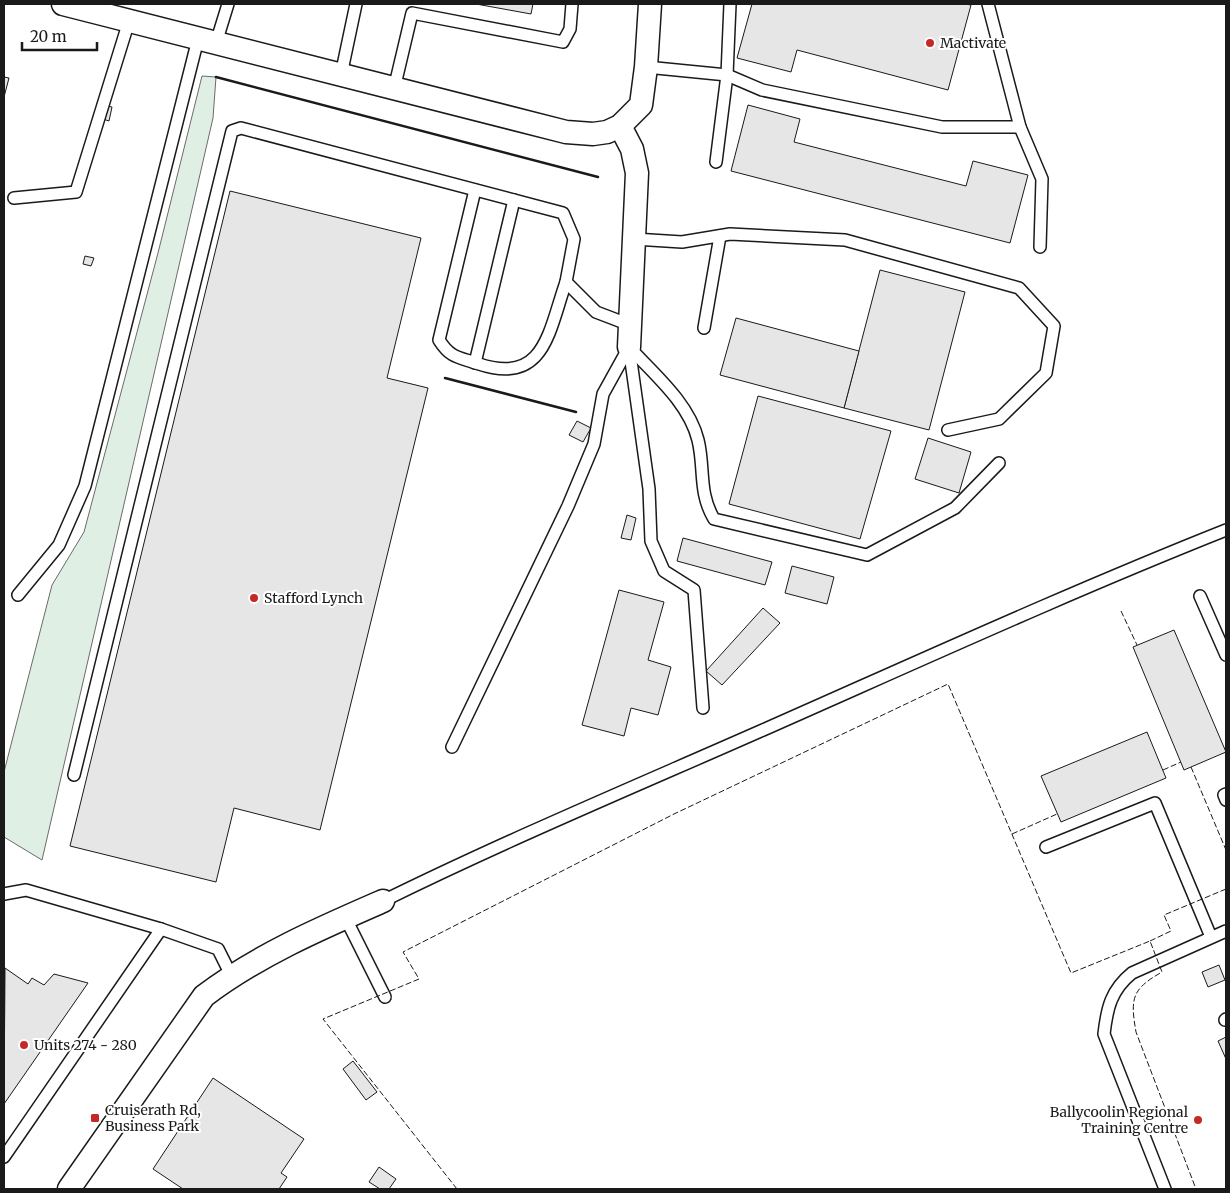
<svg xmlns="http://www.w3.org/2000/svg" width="1230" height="1193" font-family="Merriweather,serif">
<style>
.green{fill:#e0efe3;stroke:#6a6a6a}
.building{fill:#e6e6e6;stroke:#1a1a1a}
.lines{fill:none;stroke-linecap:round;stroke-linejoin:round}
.service-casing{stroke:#1a1a1a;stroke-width:14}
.minor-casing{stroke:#1a1a1a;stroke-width:25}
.service{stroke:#fff;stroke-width:11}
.minor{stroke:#fff;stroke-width:22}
.fence{stroke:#1a1a1a;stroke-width:1;stroke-dasharray:6 2.5;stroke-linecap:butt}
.wall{stroke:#1a1a1a;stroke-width:2.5}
.poi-dot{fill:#c62828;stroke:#fff;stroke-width:2}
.labels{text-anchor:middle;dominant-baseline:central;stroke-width:4;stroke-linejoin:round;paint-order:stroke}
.poi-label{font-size:14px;fill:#1a1a1a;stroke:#fff;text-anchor:start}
</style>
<rect width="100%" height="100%" fill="#fff"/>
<!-- green -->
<path class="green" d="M 202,76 L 216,77 L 213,118 L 42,860 L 4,837 L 4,772 L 52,585 L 84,532 L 158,253 Z"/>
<!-- building -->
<g class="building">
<path d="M 476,4 L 533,4 L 531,14 Z"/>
<path d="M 752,4 L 965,4 L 971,5 L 948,90 L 797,50 L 791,72 L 737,58 Z"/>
<path d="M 4,77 L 9,78 L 4,97 Z"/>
<path d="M 103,105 L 112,107 L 109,121 L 100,118 Z"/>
<path d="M 748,105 L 800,119 L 794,142 L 966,186 L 973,161 L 1028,175 L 1010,243 L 731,171 Z"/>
<path d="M 230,191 L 421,238 L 387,378 L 428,388 L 320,830 L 234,808 L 216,882 L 70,846 Z"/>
<path d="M 85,256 L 94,258 L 91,266 L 83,264 Z"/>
<path d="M 880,270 L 965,292 L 929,430 L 844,408 Z"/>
<path d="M 736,318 L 859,351 L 844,408 L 720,375 Z"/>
<path d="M 758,396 L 891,431 L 860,539 L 729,504 Z"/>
<path d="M 577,421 L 591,428 L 583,442 L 569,435 Z"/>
<path d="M 928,438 L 971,452 L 959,493 L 915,479 Z"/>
<path d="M 627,515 L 636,518 L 631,540 L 621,538 Z"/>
<path d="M 683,538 L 772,562 L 765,585 L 677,561 Z"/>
<path d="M 792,566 L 834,577 L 827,604 L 785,593 Z"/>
<path d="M 619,590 L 664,602 L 648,660 L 671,667 L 658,715 L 631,708 L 624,736 L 582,725 Z"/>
<path d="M 763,608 L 780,623 L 722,685 L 706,671 Z"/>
<path d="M 1174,630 L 1226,752 L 1184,770 L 1133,647 Z"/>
<path d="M 1147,732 L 1166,778 L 1061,822 L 1041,776 Z"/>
<path d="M 1219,965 L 1225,980 L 1208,987 L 1202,972 Z"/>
<path d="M 5,968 L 28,984 L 32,978 L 44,985 L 54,974 L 88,983 L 4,1104 Z"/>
<path d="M 1226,1037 L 1226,1059 L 1218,1041 Z"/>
<path d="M 353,1061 L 377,1092 L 366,1100 L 343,1069 Z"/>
<path d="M 213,1078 L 304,1139 L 281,1173 L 287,1177 L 279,1189 L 183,1189 L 153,1169 Z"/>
<path d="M 379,1167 L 396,1179 L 389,1189 L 380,1189 L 369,1182 Z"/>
</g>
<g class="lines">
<!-- service casing -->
<g class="service-casing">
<g id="service">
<path d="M 988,4 L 1020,127 L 1042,179 L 1040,247"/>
<path d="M 216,43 L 228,4"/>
<path d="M 646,67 L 727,75 L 762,90 L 942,127 L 1020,127"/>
<path d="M 341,75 L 356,4"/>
<path d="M 394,89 L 412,13 L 563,42 L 570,29 L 572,4"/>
<path d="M 716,162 L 727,75 L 730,4"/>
<path d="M 475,190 L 439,340 C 451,359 459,357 479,364 C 545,386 549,330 566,282"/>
<path d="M 14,198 L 76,192 L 129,21"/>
<path d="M 634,239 L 682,242 L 730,234 L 845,240 L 1019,288 L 1054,326 L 1046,373 L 999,419 L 948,430"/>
<path d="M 704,328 L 720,236"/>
<path d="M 629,347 C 654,374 689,403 698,440 C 705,468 698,492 714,519 L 867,555 L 955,508 L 999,463"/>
<path d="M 629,347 L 649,489 L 651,541 L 664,571 L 694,590 L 703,708"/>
<path d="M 475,363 L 514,200"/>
<path d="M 18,595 L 59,545 L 85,486 L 198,39"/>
<path d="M 1200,596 L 1226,655"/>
<path d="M 452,747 L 568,506 L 594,444 L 603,394 L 629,347"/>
<path d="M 74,775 L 232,131 L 241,128 L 563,213 L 574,239 L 566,282 L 596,312 L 630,325"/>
<path d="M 1226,794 L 1224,795 L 1226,800"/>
<path d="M 1046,847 L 1155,803 L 1211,937"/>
<path d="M 4,894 L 26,890 L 161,929 L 218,949 L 231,975"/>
<path d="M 383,901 C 507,840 636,786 763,730 C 917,662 1070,592 1226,530"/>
<path d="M 345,917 L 385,997"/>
<path d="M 1225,1020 L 1226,1019"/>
<path d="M 4,1157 L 161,929"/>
<path d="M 1165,1189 L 1104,1034 C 1107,1008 1111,990 1132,973 L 1226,931"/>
</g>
</g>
<!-- minor casing -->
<g class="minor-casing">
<g id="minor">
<path d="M 63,4 L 566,132 L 593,134 L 607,132 L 620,126 L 641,105 L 646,67 L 650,4"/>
<path d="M 620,126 L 632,149 L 637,173 L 629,347"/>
<path d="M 69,1189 L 204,996 C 258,955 321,928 383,901"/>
</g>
</g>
<!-- service -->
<use href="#service" class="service"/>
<!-- minor -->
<use href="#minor" class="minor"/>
<!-- fence -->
<g class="fence">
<path d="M 1121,611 L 1137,645"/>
<path d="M 1191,767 L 1226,850"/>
<path d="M 1163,770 L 1181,762"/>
<path d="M 1012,834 L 1057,814"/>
<path d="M 1150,941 L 1171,931 L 1164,915 L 1226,889"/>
<path d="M 457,1189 L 323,1019 L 419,979 L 403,952 L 674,814 L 948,684 L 1071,973 L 1150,941 L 1162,972 C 1132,989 1130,998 1136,1032 L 1196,1189"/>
</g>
<!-- wall -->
<g class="wall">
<path d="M 216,77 L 598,177"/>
<path d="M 445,378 L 576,412"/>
</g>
</g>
<!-- markers -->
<g class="poi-dot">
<circle cx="930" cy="43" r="5"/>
<circle cx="254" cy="598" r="5"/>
<circle cx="24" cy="1045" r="5"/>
<rect x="90" y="1113" width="10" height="10" rx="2.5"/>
<circle cx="1198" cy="1120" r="5"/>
</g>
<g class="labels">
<!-- poi labels -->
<g class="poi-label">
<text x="940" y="43">Mactivate</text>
<text x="264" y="598">Stafford Lynch</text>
<text x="34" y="1045">Units 274 - 280</text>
<text x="105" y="1110">Cruiserath Rd,<tspan x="105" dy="16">Business Park</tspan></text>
<text x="1188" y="1112" text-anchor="end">Ballycoolin Regional<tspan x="1188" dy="16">Training Centre</tspan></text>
</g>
</g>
<!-- border -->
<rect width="1230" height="1193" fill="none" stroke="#1a1a1a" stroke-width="10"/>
<!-- scale -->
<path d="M22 42v8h75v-8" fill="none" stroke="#1a1a1a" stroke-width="2.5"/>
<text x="30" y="42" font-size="15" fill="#1a1a1a" stroke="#ffffff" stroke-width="4" paint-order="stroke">20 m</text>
</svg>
